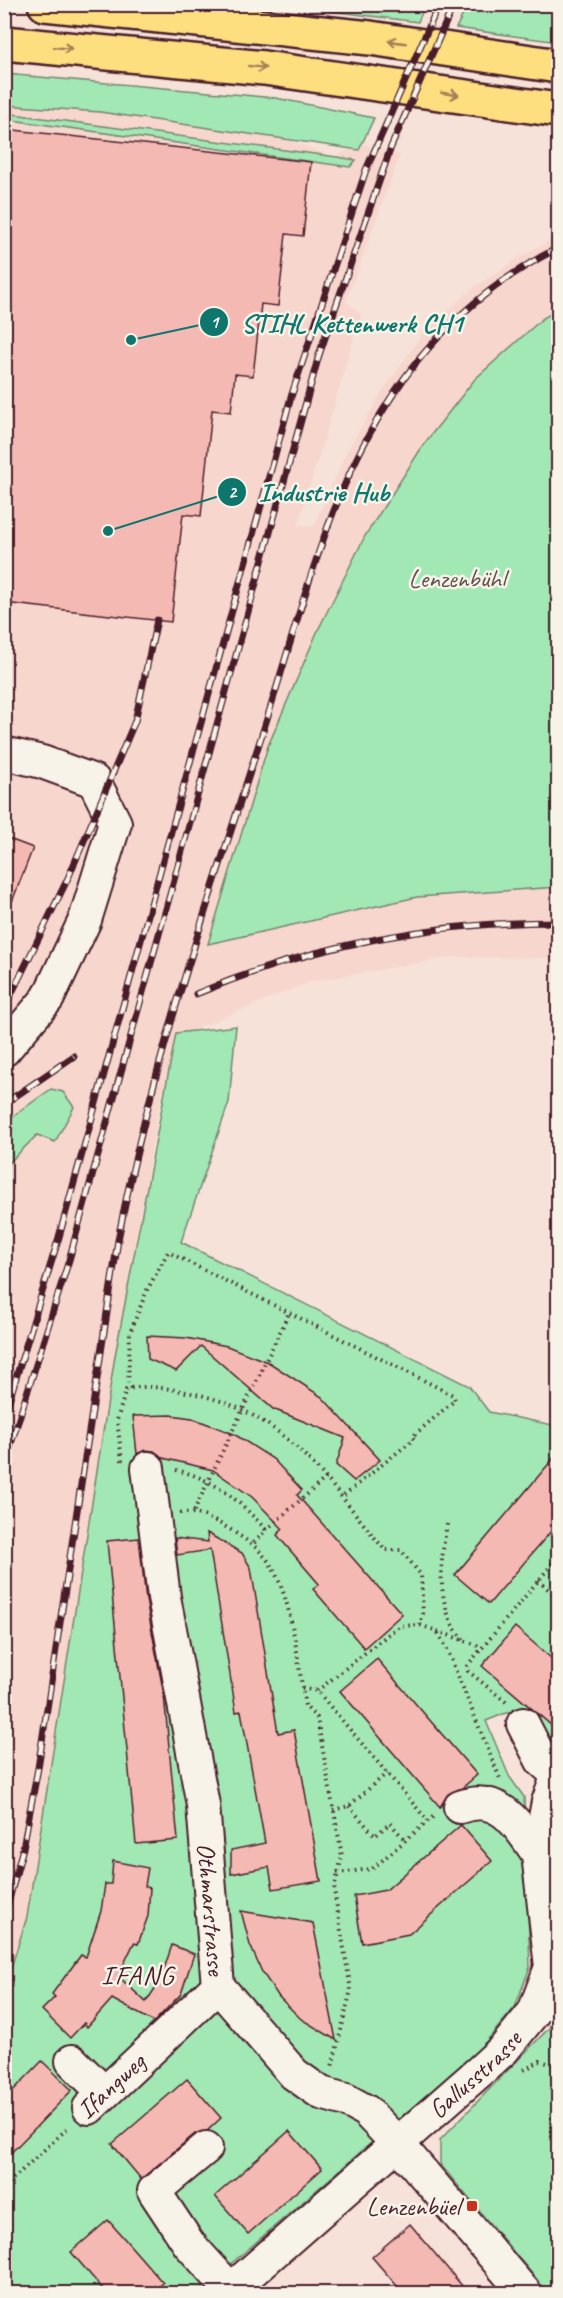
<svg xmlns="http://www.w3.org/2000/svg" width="563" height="2298" font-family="Caveat,sans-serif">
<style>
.built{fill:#f6d6cd}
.green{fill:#a2e8b4;stroke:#768470;stroke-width:1.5}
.building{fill:#f5b9b4;stroke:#4a1f2b;stroke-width:1.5}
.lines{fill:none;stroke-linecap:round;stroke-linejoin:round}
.minor-casing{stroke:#4a1f2b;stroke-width:36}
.highway-casing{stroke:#4a1f2b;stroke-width:38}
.path{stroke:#4a1f2b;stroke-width:4;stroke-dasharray:1.5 4.5;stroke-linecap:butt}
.minor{stroke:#f7f3e8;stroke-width:32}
.highway{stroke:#fedf80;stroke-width:33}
.rail-casing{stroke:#4a1f2b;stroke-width:7}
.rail{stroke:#f7f3e8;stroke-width:4.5;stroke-dasharray:14;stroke-linecap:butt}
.oneway{stroke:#a47f56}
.poi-dot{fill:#c8321e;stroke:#f7f3e8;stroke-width:2}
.labels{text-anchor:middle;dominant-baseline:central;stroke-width:5;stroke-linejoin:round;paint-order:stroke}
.park-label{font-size:26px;fill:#60514d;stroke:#f7f3e8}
.street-label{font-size:26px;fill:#4a1f2b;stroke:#f7f3e8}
.poi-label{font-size:26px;fill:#4a1f2b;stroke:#f7f3e8;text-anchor:end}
.neighbourhood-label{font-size:27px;letter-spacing:1.5px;fill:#4a1f2b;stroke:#f7f3e8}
.leader{fill:none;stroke:#0f766e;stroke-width:2}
.callout-dot{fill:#0f766e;stroke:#f7f3e8;stroke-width:2}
.mark-label{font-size:18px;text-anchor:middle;font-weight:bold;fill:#fff}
.callout-label{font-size:27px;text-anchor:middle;font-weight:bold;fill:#0f766e;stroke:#f7f3e8;stroke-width:5;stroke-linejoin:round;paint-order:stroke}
</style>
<rect width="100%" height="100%" fill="#f6e2d8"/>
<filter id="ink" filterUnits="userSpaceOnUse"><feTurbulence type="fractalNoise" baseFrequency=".0167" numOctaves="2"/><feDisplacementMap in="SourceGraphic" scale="12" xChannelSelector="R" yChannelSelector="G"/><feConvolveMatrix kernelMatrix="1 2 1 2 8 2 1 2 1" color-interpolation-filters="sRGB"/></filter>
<g filter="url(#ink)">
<!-- built -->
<g class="built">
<path d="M 422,5 L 470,5 L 463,17 L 419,9 Z"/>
<path d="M 5,102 L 244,126 L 337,157 L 359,143 L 400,155 L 346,301 L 361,314 L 298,525 L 314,526 L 346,453 L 382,392 L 425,331 L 476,286 L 530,251 L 558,237 L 558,311 L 475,379 L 424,444 L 365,536 L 318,630 L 268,746 L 208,944 L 417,897 L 558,887 L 558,958 L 451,957 L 309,982 L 180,1035 L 160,1102 L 115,1356 L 27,1917 L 5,1987 Z"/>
</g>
<!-- green -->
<g class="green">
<path d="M 283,5 L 425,5 L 418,22 Z"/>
<path d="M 468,5 L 558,5 L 558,42 L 456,28 Z"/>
<path d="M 5,74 L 276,98 L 374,118 L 359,150 L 100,112 L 5,105 Z"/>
<path d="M 5,113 L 337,157 L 356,160 L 350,167 L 5,119 Z"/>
<path d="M 558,310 L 558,887 L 417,897 L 208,944 L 268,746 L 318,630 L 365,536 L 424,444 L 475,379 L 543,318 Z"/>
<path d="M 236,1026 L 229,1102 L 181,1242 L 469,1386 L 489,1412 L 558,1426 L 558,1743 L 517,1711 L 506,1713 L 486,1721 L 509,1776 L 524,1797 L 530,1967 L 515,2007 L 479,2050 L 197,2293 L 5,2294 L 5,1987 L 27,1917 L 115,1356 L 176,1033 Z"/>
<path d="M 51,1089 L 63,1092 L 74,1107 L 55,1142 L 37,1135 L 5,1167 L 5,1122 Z"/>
<path d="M 558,2006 L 558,2293 L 549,2294 L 440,2164 L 440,2140 L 549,2028 Z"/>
</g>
<!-- building -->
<g class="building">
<path d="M 4,129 L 311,162 L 303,236 L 286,234 L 278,306 L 261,304 L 253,376 L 235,374 L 231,412 L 212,410 L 201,516 L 183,514 L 171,622 L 4,603 Z"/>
<path d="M 4,837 L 33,848 L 6,917 L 4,917 Z"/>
<path d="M 147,1336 L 186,1338 L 227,1346 L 270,1363 L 322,1397 L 380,1460 L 354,1481 L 336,1465 L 345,1438 L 273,1409 L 201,1346 L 176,1371 L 148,1359 Z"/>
<path d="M 171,1415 L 192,1418 L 234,1434 L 273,1459 L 302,1490 L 297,1495 L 402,1614 L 364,1648 L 313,1589 L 319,1584 L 277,1535 L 283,1529 L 252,1497 L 213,1470 L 163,1458 L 154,1451 L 145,1450 L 137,1454 L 133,1416 Z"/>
<path d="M 558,1453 L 558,1523 L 489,1604 L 455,1575 Z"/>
<path d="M 207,1533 L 242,1553 L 251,1568 L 278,1733 L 294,1730 L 321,1881 L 273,1889 L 269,1867 L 231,1874 L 231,1850 L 265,1843 L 241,1711 L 236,1712 L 210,1550 L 177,1555 L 175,1538 L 208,1542 Z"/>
<path d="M 139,1538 L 146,1600 L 164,1695 L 178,1840 L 136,1844 L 107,1541 Z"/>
<path d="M 515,1627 L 558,1664 L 558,1731 L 482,1666 Z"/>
<path d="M 377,1659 L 477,1775 L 462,1788 L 448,1794 L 440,1807 L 340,1691 Z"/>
<path d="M 461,1825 L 492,1861 L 409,1934 L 362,1943 L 354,1896 L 386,1890 Z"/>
<path d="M 113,1861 L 148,1868 L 145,1886 L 150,1888 L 148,1916 L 138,1944 L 134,1943 L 118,1976 L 146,2002 L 160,1981 L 172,1945 L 194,1954 L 181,1994 L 154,2022 L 112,1999 L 87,2027 L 84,2023 L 70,2038 L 42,2010 L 55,1997 L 52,1994 L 81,1955 L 86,1957 L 101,1911 L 105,1884 L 111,1884 Z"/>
<path d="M 241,1911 L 313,1923 L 336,2040 L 301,2019 L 279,1997 L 262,1972 L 250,1945 Z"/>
<path d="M 42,2061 L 72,2090 L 4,2160 L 4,2100 Z"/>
<path d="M 187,2079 L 221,2118 L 207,2131 L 195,2134 L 141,2179 L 112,2144 Z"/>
<path d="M 289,2131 L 322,2169 L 248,2234 L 215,2196 Z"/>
<path d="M 108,2220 L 163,2283 L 151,2294 L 107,2294 L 71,2252 Z"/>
<path d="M 410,2224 L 469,2294 L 404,2294 L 372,2257 Z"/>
</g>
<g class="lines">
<!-- minor casing -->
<g class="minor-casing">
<g id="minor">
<path d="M 4,753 L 42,762 L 94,781 L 115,823 L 85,920 L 48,998 L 4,1050"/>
<path id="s1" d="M 148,1468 L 164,1597 L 203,1805 L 218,1986 L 294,2074 L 321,2093 L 346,2100 L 366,2111 L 398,2144 L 526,2294"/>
<path d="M 523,1724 L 542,1761 L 558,1775"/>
<path d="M 460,1807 C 500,1792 518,1825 538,1854"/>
<path d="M 72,2061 L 104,2093"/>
<path d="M 89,2108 L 218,1986"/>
<path d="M 206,2148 L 154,2191 L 189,2244 L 230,2289"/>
<path id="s2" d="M 226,2294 L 480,2071 L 504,2049 L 534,2012 L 551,1967 L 538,1854 L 548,1802 L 558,1775"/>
</g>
</g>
<!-- highway casing -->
<g class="highway-casing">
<g id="highway">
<path d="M 45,4 L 370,38 L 558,66"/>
<path d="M 4,43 L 264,68 L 558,110"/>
</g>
</g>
<!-- path -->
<g class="path">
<path d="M 131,1388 L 128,1385 L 130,1333 L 147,1290 L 168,1252 L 453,1395 L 455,1400 L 412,1437 L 414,1439 L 342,1497"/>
<path d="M 122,1461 L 117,1420 L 126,1390 C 140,1384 166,1388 181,1391 C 286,1409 322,1476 385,1550 L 401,1550 L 421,1575 L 423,1614 L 420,1625"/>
<path d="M 176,1470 C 215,1479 240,1501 266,1530 L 253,1544"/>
<path d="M 194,1511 L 289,1313"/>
<path d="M 180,1513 C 200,1511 214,1520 231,1530 C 243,1538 255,1545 264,1556 C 292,1587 298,1665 305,1706 L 317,1718 L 342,1856 L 334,1890 L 351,1990 L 332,2067"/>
<path d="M 447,1524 C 441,1558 437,1589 451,1622 C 454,1629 460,1635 464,1641"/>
<path d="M 266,1530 L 326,1478"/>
<path d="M 538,1580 L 558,1598"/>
<path d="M 438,1633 L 447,1649 L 501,1781"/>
<path d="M 302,1688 L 317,1691 L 428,1821"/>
<path d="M 317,1691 L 399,1626 L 420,1625 L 482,1647"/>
<path d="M 506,1702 L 468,1671 L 467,1666 L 558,1557"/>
<path d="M 349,1806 L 375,1836 L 390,1823 L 405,1840"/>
<path d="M 333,1810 L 349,1806 L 387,1773"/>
<path d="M 337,1873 L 372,1869 L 434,1816"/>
<path d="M 524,2070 L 540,2061 L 558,2066"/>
<path d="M 4,2187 L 70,2126"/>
</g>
<!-- minor -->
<use href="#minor" class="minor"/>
<!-- highway -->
<use href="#highway" class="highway"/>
<!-- rail casing -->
<g class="rail-casing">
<g id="rail">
<path d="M 196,994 C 312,945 433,922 558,922"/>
<path d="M 4,1009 L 69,876 L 135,721 L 157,620"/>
<path d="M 4,1104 L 74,1056"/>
<path d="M 4,1417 L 59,1237 L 291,397 L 366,170 L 439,4"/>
<path d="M 4,1466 L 69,1260 L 319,355 L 391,147 L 454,4"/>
<path d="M 4,1918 L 23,1848 L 38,1768 L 118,1240 C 151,1065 210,898 264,728 C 299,620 325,501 387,404 C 428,338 488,283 558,248"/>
</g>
</g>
<!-- rail -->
<use href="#rail" class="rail"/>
</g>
<!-- one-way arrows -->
<defs><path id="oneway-shaft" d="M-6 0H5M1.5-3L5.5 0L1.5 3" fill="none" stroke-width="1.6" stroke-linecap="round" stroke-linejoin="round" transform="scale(1.5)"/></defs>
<g class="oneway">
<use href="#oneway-shaft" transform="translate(397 42) rotate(-172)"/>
<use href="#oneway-shaft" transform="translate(63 48) rotate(5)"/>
<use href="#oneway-shaft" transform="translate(257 67) rotate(7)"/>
<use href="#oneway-shaft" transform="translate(450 94) rotate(8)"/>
</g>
</g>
<!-- markers -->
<rect class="poi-dot" x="466" y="2200" width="12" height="12" rx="3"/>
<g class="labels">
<!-- park labels -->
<g class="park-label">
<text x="457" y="578">Lenzenbühl</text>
</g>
<!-- street labels -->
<g class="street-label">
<text stroke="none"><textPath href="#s1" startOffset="446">Othmarstrasse</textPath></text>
<text stroke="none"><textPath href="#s2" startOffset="332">Gallusstrasse</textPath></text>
<text transform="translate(111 2086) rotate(-43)">Ifangweg</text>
</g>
<!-- poi labels -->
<g class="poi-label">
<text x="460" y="2206">Lenzenbüel</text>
</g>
<!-- neighbourhood labels -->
<g class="neighbourhood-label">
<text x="138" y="1975">IFANG</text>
</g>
</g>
<!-- callouts -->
<path class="leader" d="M131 340L214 322M108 531L232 492"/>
<g class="callout-dot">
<circle cx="131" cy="340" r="6"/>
<circle cx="108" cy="531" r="6"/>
<circle cx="214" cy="322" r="15"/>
<circle cx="232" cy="492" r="15"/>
</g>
<g class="mark-label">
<text x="214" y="328">1</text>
<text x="232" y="498">2</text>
</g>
<g class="callout-label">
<text x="352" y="332">STIHL Kettenwerk CH1</text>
<text x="324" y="501">Industrie Hub</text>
</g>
<!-- margin -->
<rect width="563" height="2298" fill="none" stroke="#f7f3e8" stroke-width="24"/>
<rect x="12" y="12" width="539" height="2274" fill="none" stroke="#4a1f2b" stroke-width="2" filter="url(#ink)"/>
</svg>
